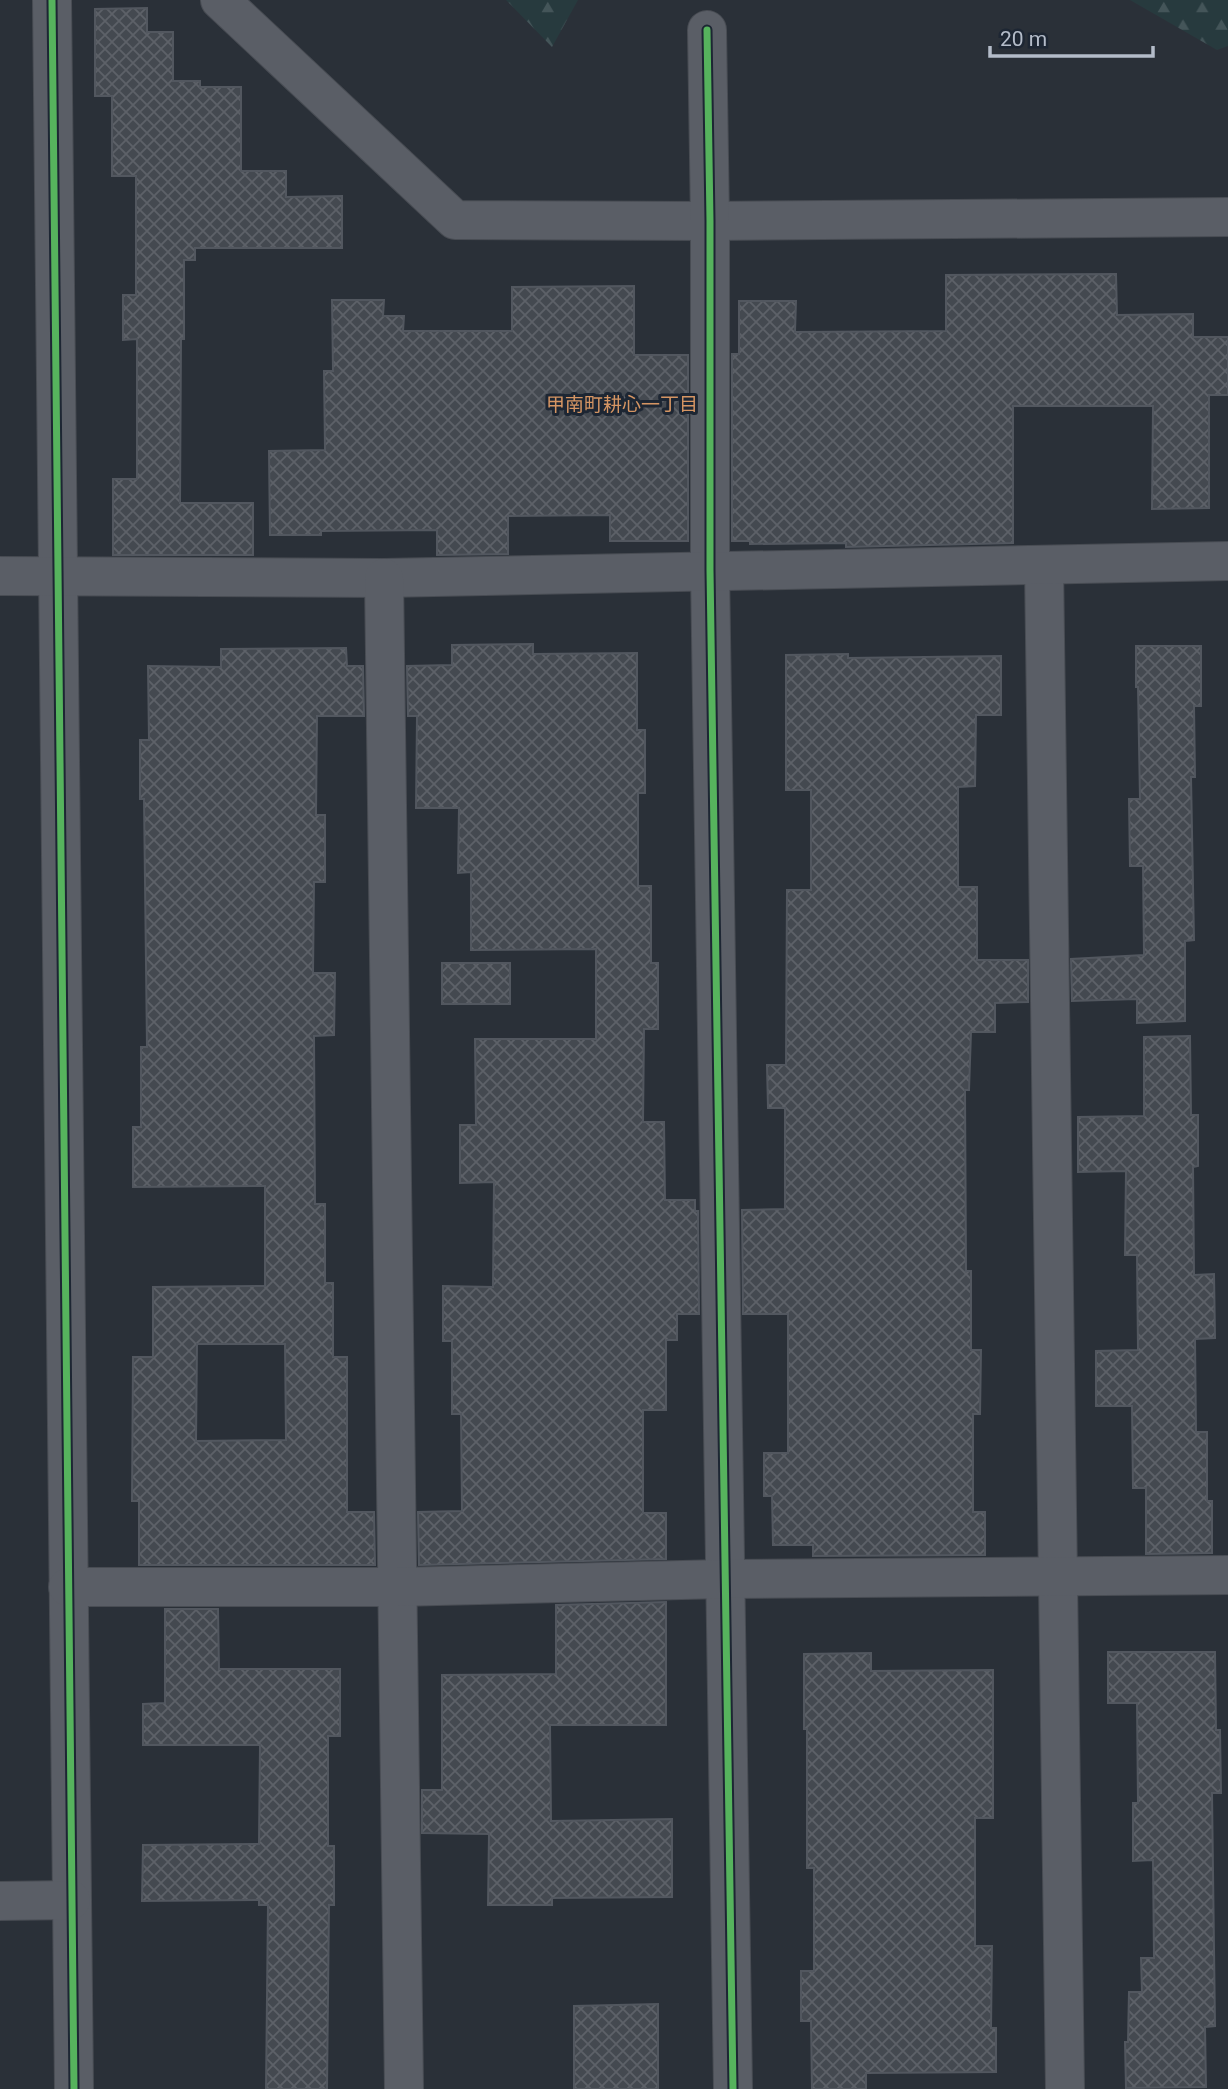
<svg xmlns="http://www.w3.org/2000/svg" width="1228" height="2089" font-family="Roboto,'Noto Sans JP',sans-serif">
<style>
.forest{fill:url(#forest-firs)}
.building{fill:url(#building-cross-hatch);stroke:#52575f;stroke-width:2;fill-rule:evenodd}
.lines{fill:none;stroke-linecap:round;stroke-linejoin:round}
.street-casing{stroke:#484c53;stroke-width:40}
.street{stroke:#5a5e66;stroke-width:38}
.cycleway-casing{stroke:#1d2633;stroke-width:11}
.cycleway{stroke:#56b35d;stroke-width:7}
.labels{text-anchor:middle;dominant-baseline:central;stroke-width:6;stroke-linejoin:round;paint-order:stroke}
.neighbourhood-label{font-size:19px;fill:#d59563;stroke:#1d2633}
</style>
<defs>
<pattern id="forest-firs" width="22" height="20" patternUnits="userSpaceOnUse" patternTransform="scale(1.75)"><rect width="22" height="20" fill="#273a3e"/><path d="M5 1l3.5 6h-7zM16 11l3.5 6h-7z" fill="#445559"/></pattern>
<pattern id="building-cross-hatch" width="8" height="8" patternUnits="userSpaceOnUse" patternTransform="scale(1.75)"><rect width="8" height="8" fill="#444950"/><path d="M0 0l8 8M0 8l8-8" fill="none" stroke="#5d6168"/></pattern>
</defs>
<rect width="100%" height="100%" fill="#2a3038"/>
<!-- forest -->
<g class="forest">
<path d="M 506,0 L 578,0 L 552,47 Z"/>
<path d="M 1130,0 L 1228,0 L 1228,46 L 1217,50 Z"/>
</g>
<!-- building -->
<g class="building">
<path d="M 147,8 L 147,32 L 173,32 L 173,81 L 200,81 L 200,87 L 241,87 L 241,171 L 286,171 L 286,197 L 342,196 L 342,248 L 195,248 L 195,260 L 184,260 L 184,339 L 181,339 L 180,503 L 253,503 L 253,555 L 113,555 L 113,479 L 137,479 L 137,339 L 123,340 L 123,295 L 136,295 L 136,176 L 112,176 L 112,96 L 95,96 L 95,9 Z"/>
<path d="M 1116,274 L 1117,315 L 1193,314 L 1193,337 L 1228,337 L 1228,395 L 1209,395 L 1209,508 L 1152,509 L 1153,406 L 1013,406 L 1013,543 L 846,547 L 846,543 L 750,544 L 750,541 L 732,541 L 732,354 L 739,354 L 739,301 L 796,301 L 795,332 L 946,331 L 946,275 Z"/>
<path d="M 634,286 L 634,355 L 688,355 L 688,541 L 610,541 L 610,515 L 508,516 L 508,554 L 437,555 L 437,530 L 321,531 L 321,535 L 270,535 L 269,451 L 325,450 L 324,371 L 333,371 L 332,300 L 384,300 L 383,316 L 404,316 L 403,331 L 512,331 L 512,287 Z"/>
<path d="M 533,644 L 533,654 L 637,653 L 637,730 L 645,730 L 645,793 L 638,793 L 638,886 L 651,886 L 651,963 L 658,963 L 658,1029 L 644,1029 L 643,1122 L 664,1122 L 665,1200 L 695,1200 L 695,1211 L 698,1211 L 699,1314 L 677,1314 L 677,1340 L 666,1340 L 666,1410 L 643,1410 L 643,1513 L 666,1513 L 666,1559 L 419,1565 L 418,1512 L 462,1511 L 461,1414 L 452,1414 L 452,1341 L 443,1341 L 443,1286 L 493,1287 L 494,1182 L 460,1183 L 460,1125 L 476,1125 L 475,1039 L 596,1039 L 596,949 L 471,950 L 471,872 L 458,873 L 459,808 L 416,808 L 417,716 L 408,716 L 407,666 L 452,665 L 452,645 Z"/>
<path d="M 1136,646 L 1201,646 L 1201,706 L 1194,706 L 1195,777 L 1191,777 L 1194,940 L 1185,941 L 1185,1021 L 1137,1023 L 1137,999 L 1072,1001 L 1071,959 L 1144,955 L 1143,866 L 1130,866 L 1129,799 L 1140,799 L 1138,687 L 1136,687 Z"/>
<path d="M 346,648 L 347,666 L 363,666 L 364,716 L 317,716 L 316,815 L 325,815 L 325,882 L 314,882 L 313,973 L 335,973 L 334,1035 L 314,1036 L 315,1204 L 325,1204 L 325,1283 L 333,1283 L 333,1357 L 347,1357 L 347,1512 L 374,1512 L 375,1565 L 139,1565 L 139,1501 L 132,1501 L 133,1357 L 153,1357 L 153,1287 L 265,1286 L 265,1186 L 133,1187 L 133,1127 L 141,1127 L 141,1047 L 147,1047 L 144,799 L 140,799 L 140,740 L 149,740 L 148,666 L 221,667 L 221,649 ZM 197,1344 L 285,1344 L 286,1440 L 196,1441 Z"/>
<path d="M 848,654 L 848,658 L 1001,656 L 1001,715 L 976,715 L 975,786 L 958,787 L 958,887 L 977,887 L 977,960 L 1028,960 L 1028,1002 L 995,1003 L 995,1032 L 971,1032 L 969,1090 L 965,1090 L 966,1271 L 971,1271 L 971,1350 L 981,1350 L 980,1414 L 973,1414 L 973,1512 L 985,1512 L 985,1555 L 813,1556 L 813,1545 L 773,1545 L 772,1496 L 764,1496 L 764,1453 L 788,1453 L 788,1314 L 743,1314 L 742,1210 L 785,1209 L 785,1108 L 768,1108 L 767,1065 L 786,1065 L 787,890 L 811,890 L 811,790 L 786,790 L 786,655 Z"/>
<rect x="442" y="963" width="68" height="41"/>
<path d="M 1190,1036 L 1191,1115 L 1198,1115 L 1198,1166 L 1193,1167 L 1194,1275 L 1214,1274 L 1215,1338 L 1195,1339 L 1196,1432 L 1207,1432 L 1207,1501 L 1212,1501 L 1212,1553 L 1146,1554 L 1146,1488 L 1133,1488 L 1132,1406 L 1096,1406 L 1096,1351 L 1138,1350 L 1137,1255 L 1125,1255 L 1126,1171 L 1078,1172 L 1078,1117 L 1144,1116 L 1144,1037 Z"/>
<path d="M 666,1602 L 666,1725 L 550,1725 L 551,1821 L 672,1819 L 672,1897 L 552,1898 L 552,1905 L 488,1905 L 489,1834 L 422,1833 L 422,1790 L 442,1790 L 442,1675 L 556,1674 L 556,1605 Z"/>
<path d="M 165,1609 L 218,1609 L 219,1669 L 340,1669 L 340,1736 L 328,1736 L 328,1846 L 334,1846 L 334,1905 L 329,1905 L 327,2089 L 266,2089 L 268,1905 L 259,1905 L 259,1900 L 142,1901 L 143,1845 L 259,1844 L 260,1745 L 143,1745 L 143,1704 L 165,1703 Z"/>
<path d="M 1108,1652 L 1215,1652 L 1216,1730 L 1220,1730 L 1221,1793 L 1212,1793 L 1215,2026 L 1205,2027 L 1206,2087 L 1126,2088 L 1125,2042 L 1128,2042 L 1129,1992 L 1142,1992 L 1141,1958 L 1154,1958 L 1153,1860 L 1133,1861 L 1133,1803 L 1138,1803 L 1137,1703 L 1108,1703 Z"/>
<path d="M 871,1653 L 871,1671 L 993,1670 L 993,1818 L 975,1818 L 975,1946 L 992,1946 L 991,2028 L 996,2028 L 996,2072 L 866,2073 L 866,2089 L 812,2089 L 811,2021 L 801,2021 L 801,1971 L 814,1971 L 814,1868 L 807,1868 L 807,1729 L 804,1729 L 804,1654 Z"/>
<path d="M 658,2004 L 658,2089 L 574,2089 L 574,2006 Z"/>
</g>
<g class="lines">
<!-- street casing -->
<g class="street-casing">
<g id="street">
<path d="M 52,0 L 74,2089"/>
<path d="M 220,0 L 455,220 L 710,221 L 1228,217"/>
<path d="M 707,30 L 710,221 L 710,570 L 733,2089"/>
<path d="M 1044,566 L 1065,2089"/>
<path d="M 0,576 L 384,578 L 1228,561"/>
<path d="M 384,578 L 404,2089"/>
<path d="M 68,1587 L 397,1587 L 723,1579 L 1228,1575"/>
<path d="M 0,1901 L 71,1900"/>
</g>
</g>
<!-- street -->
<use href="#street" class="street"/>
<!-- cycleway casing -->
<g class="cycleway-casing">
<g id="cycleway">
<path d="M 52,0 L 74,2089"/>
<path d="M 707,30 L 710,221 L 710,570 L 733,2089"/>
</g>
</g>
<!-- cycleway -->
<use href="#cycleway" class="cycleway"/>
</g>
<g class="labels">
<!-- neighbourhood labels -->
<g class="neighbourhood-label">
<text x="622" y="404">甲南町耕心一丁目</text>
</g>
</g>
<!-- scale -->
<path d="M990 46v10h163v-10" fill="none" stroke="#b4bcc9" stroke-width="3.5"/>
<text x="1000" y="46" font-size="21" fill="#b4bcc9" stroke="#1d2633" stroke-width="5" paint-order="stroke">20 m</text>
</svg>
